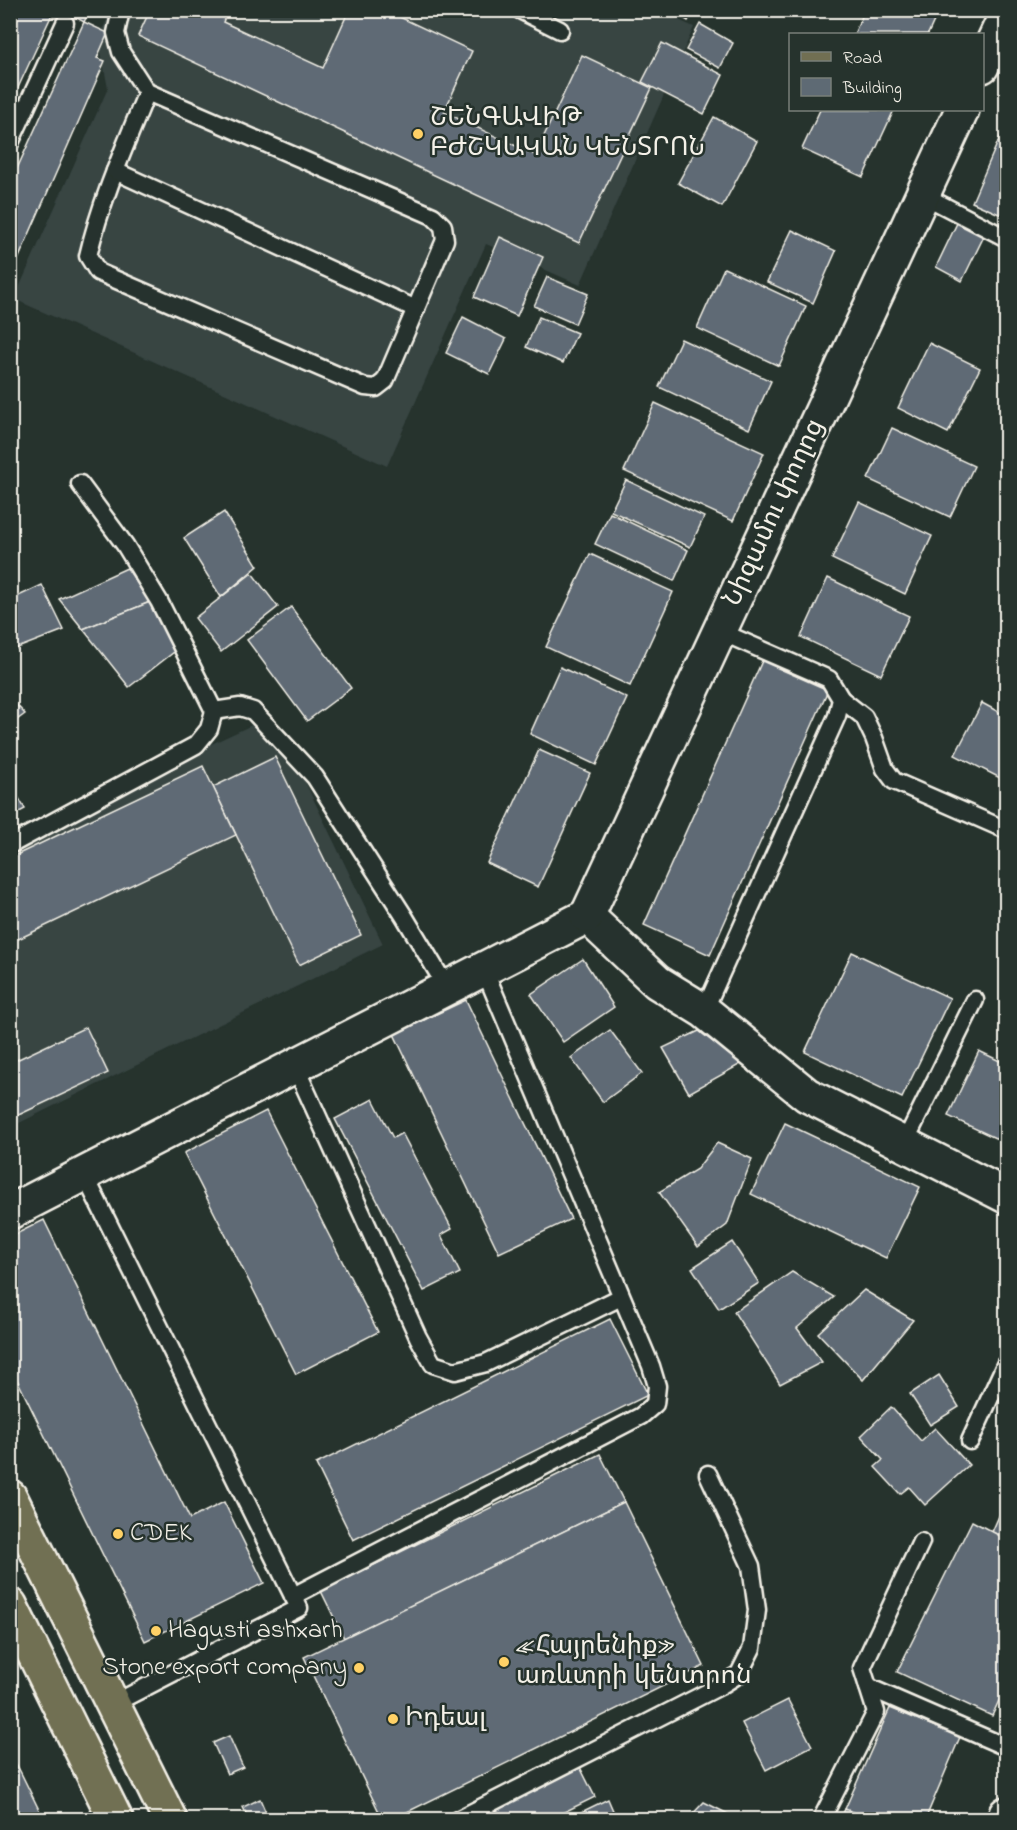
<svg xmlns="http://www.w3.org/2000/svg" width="1017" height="1830" font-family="'Indie Flower','Noto Sans Armenian',sans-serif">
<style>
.built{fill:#374442}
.building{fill:#5e6a74;stroke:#f4f1e8;stroke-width:1.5}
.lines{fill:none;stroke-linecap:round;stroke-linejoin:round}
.lane-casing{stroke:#f4f1e8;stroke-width:21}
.street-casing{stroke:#f4f1e8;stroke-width:38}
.secondary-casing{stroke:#f4f1e8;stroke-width:38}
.primary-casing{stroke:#f4f1e8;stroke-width:38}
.lane{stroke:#26332d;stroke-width:16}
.street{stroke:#26332d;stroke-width:33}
.secondary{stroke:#26332d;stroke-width:33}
.primary{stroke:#716f52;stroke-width:33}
.poi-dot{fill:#ffd166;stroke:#26332d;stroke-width:2}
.labels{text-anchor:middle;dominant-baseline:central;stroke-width:5;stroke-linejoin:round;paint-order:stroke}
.poi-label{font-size:26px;fill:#f4f1e8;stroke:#26332d;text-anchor:start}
.street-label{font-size:26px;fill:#f4f1e8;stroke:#26332d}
</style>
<rect width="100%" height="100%" fill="#26332d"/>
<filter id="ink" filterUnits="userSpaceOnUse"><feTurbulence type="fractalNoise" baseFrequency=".0167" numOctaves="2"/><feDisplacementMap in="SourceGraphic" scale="12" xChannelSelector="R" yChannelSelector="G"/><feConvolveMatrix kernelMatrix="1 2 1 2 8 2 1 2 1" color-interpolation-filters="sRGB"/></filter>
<g filter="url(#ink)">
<!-- built -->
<g class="built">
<path d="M 656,10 L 694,27 L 580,285 L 486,244 L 387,466 L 14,299 L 108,88 L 98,39 L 111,11 Z"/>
<path d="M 273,715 L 383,944 L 11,1127 L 10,839 Z"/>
</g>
<!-- building -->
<g class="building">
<path d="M 10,10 L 54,10 L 10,105 Z"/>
<path d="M 63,10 L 90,10 L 84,22 Z"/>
<path d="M 150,10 L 228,10 L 223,22 L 323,68 L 349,10 L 385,10 L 472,51 L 444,112 L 535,155 L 582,55 L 652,88 L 579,243 L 138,36 Z"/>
<path d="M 671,10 L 694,10 L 688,21 Z"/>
<path d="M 865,10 L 939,10 L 928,34 L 854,34 Z"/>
<path d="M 84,22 L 108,33 L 97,58 L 105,61 L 10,278 L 10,184 Z"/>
<path d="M 700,24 L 733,43 L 720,68 L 686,50 Z"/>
<path d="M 662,43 L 723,75 L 704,114 L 642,82 Z"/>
<path d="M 820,110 L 894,110 L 863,177 L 802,149 Z"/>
<path d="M 714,117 L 757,141 L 722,207 L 678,183 Z"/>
<path d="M 1006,123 L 1006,217 L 972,202 Z"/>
<path d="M 958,221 L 985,234 L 962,281 L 936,267 Z"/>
<path d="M 792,230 L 836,251 L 813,303 L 767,282 Z"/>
<path d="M 500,237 L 543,257 L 517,316 L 474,297 Z"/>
<path d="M 724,268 L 806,306 L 779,366 L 697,328 Z"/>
<path d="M 547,277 L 588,294 L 575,324 L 534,306 Z"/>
<path d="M 463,317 L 506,339 L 489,374 L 446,353 Z"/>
<path d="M 539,317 L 577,333 L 563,363 L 526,347 Z"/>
<path d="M 681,339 L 771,381 L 749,429 L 659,387 Z"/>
<path d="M 929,343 L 980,368 L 948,433 L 898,408 Z"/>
<path d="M 655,403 L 764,453 L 733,521 L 624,471 Z"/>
<path d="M 892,428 L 974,466 L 950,517 L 868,479 Z"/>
<path d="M 626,480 L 704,517 L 690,547 L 611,511 Z"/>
<path d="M 859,502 L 932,536 L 905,594 L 832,559 Z"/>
<path d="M 224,512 L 258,566 L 221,597 L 184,538 Z"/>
<path d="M 610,513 L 688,550 L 674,581 L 595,544 Z"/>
<path d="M 590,554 L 673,592 L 630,686 L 546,647 Z"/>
<path d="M 127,568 L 150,602 L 83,629 L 59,599 Z"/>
<path d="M 252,573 L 278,607 L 221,652 L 195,618 Z"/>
<path d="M 828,578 L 909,616 L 881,675 L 801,637 Z"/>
<path d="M 42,585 L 64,630 L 10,651 L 10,600 Z"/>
<path d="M 150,602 L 174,652 L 129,687 L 83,629 Z"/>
<path d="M 291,607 L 351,688 L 307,721 L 247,640 Z"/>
<path d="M 762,661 L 828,690 L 710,955 L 644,925 Z"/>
<path d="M 560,667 L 627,698 L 596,765 L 530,734 Z"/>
<path d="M 10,698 L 25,714 L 10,725 Z"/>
<path d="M 982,703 L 1006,716 L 1006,781 L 955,755 Z"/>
<path d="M 539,750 L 590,773 L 538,887 L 487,863 Z"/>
<path d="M 275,757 L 361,935 L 299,965 L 213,787 Z"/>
<path d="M 203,766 L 236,835 L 10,943 L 10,858 Z"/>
<path d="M 10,783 L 25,809 L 10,817 Z"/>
<path d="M 852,952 L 950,998 L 902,1098 L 805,1052 Z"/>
<path d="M 583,959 L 614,1007 L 563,1042 L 531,994 Z"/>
<path d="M 466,1000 L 571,1219 L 499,1253 L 394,1034 Z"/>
<path d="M 86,1027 L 108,1073 L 10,1119 L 10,1063 Z"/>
<path d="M 610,1030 L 642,1073 L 603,1102 L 571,1058 Z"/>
<path d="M 699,1031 L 741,1064 L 689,1093 L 663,1048 Z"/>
<path d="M 979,1051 L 1006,1064 L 1006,1143 L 948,1116 Z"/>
<path d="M 373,1099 L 393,1138 L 402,1133 L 452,1229 L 441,1235 L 460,1273 L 424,1291 L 335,1119 Z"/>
<path d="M 266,1111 L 378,1332 L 296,1374 L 184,1153 Z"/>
<path d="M 785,1123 L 920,1187 L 886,1258 L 751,1194 Z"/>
<path d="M 717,1143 L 752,1159 L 727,1225 L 698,1247 L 659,1192 L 697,1169 Z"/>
<path d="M 44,1220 L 190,1519 L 224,1502 L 264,1583 L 145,1641 L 10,1365 L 10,1237 Z"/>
<path d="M 732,1242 L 759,1283 L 719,1309 L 692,1268 Z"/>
<path d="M 792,1272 L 834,1297 L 797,1328 L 822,1362 L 780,1384 L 734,1312 Z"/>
<path d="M 864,1290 L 913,1320 L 863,1380 L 818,1333 Z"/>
<path d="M 610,1319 L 648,1395 L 353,1540 L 316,1464 Z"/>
<path d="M 939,1375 L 959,1407 L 930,1425 L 910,1394 Z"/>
<path d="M 891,1407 L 921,1441 L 935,1428 L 969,1465 L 925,1505 L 909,1487 L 900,1494 L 875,1467 L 883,1460 L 861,1436 Z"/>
<path d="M 600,1454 L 624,1502 L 344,1638 L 321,1591 Z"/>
<path d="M 1006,1500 L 1006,1539 L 992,1532 Z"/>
<path d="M 624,1502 L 704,1666 L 391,1820 L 383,1820 L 304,1657 Z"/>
<path d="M 972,1521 L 1006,1539 L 1006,1685 L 992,1716 L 897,1672 Z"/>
<path d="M 788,1700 L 812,1746 L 766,1770 L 742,1723 Z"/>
<path d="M 890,1708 L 960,1737 L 925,1820 L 870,1820 L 845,1809 Z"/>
<path d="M 229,1736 L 243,1767 L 227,1774 L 213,1743 Z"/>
<path d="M 10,1752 L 21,1773 L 44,1820 L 10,1820 Z"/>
<path d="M 580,1767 L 595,1797 L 548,1820 L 484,1820 L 482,1814 Z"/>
<path d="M 260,1799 L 269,1820 L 249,1820 L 243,1807 Z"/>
<path d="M 608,1799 L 617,1820 L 565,1820 Z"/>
<path d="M 704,1802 L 740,1820 L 687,1820 Z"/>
<path d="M 845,1809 L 870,1820 L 840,1820 Z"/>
</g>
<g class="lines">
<!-- lane casing -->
<g class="lane-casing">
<g id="lane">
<path d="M 121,10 L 116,33 L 121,52 L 147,92 L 433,216 L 443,226 L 445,240 L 385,381 L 376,388 L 365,387 L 98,272 L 88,256 C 101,200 125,146 147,92"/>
<path d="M 520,10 L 560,30"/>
<path d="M 10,143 L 65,23"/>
<path d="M 115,171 L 416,309"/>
<path d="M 923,195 L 1006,238"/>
<path d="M 841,699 L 864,717 L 874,738 L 885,769 L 894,781 L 1006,830"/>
<path d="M 214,711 L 240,707 L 253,711 L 315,777 L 404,916 L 447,988"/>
<path d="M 10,845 L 196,745 L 209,729 L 214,711 L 159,601 L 125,545 L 80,484"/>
<path d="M 704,1011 L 837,716 L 841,699 L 829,679 L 719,631"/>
<path d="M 295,1066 L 418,1337 L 433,1364 L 455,1371 L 486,1363 L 621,1297"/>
<path d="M 904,1144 L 975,1000"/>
<path d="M 84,1174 L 299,1608 L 113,1704"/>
<path d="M 970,1441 L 1006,1363"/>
<path d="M 293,1596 L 641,1416 L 655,1404 L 657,1386 L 651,1366 L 484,969"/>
<path d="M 868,1687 L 1006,1747"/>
<path d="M 457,1820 L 720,1686 L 739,1674 L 752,1648 L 757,1610 L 751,1566 L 708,1474"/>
<path d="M 821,1820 L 876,1712 L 862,1668 L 921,1542"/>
</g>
</g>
<!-- street casing -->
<g class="street-casing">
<path id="street" d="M 10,1212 L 587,916 L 657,982 L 704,1011 L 807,1095 L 1006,1196"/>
</g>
<!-- secondary casing -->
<g class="secondary-casing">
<g id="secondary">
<path d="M 982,66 L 1006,15"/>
<path d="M 587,916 L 962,110"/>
<path d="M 1004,1820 L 1006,1814"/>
</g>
</g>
<!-- primary casing -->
<g class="primary-casing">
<g id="primary">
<path d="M 10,1497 L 170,1820"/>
<path d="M 10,1605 L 116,1820"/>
</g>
</g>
<!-- lane -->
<use href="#lane" class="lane"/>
<!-- street -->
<use href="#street" class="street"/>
<!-- secondary -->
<use href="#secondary" class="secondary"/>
<!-- primary -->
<use href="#primary" class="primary"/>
</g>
</g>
<!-- markers -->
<g class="poi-dot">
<circle cx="418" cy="134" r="6"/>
<circle cx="118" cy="1534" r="6"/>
<circle cx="156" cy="1631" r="6"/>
<circle cx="504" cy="1662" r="6"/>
<circle cx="359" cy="1668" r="6"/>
<circle cx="393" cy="1719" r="6"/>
</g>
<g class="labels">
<!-- poi labels -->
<g class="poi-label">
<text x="430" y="119">ՇԵՆԳԱՎԻԹ<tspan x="430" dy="30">ԲԺՇԿԱԿԱՆ ԿԵՆՏՐՈՆ</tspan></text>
<text x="130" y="1534">CDEK</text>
<text x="168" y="1631">Hagusti ashxarh</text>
<text x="516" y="1647">«Հայրենիք»<tspan x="516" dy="30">առևտրի կենտրոն</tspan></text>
<text x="347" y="1668" text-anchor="end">Stone export company</text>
<text x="405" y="1719">Իդեալ</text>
</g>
<!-- street labels -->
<g class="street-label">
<text transform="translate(775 513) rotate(-65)">Նիզամու փողոց</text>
</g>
</g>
<!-- margin -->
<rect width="1017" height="1830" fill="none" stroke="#26332d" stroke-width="36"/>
<rect x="18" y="18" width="981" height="1794" fill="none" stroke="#f4f1e8" stroke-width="2" filter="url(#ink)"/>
<!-- legend -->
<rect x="789" y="33" width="195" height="78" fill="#26332d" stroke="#787f78" stroke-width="1.5"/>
<rect x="801" y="52" width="30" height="9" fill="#716f52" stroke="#787f78" stroke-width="1.5"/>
<text x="843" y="63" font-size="18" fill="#f4f1e8">Road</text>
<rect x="801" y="78" width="30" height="18" fill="#5e6a74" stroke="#787f78" stroke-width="1.5"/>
<text x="843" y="93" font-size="18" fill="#f4f1e8">Building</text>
</svg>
